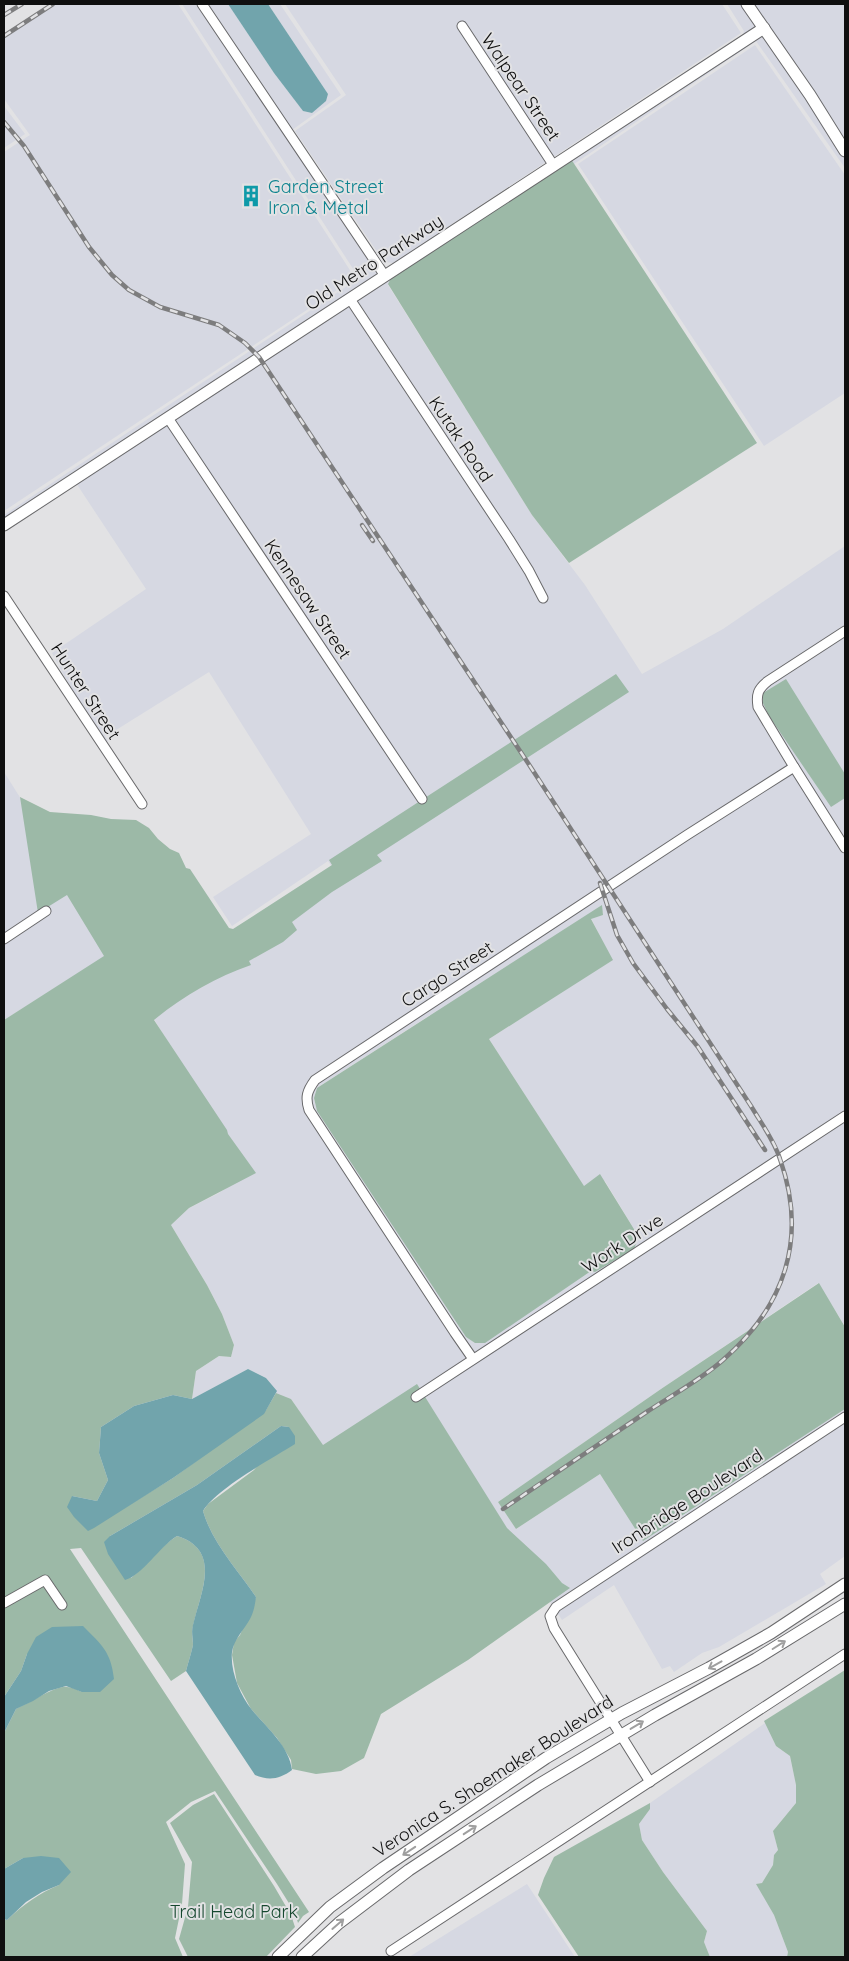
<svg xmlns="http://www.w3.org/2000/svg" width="849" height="1961" font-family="Quicksand,sans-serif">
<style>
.built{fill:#d6d8e2;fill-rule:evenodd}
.green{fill:#9cb9a7}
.water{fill:#71a4ac}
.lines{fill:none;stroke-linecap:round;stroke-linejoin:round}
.minor-casing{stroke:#69696b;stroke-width:11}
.tertiary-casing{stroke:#69696b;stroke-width:13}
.minor{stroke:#fff;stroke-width:9}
.tertiary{stroke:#fff;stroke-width:11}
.rail-casing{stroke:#7d7d7e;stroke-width:4.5}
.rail{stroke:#e2e2e4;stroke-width:2.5;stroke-dasharray:8;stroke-linecap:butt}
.oneway{stroke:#9f9f9f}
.labels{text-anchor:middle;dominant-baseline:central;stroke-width:4;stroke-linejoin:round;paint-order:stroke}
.street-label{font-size:18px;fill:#0f0f0f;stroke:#e2e2e4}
.culture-label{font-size:18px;fill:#0d838f;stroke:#e2e2e4;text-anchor:start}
.park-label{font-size:18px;fill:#15472e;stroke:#e2e2e4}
</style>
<rect width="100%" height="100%" fill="#e2e2e4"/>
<!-- built -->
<g class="built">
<path d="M 55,4 L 178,4 L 355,278 L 4,511 L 4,152 L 30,135 L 4,99 L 4,37 Z"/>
<path d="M 182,4 L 228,4 L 274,73 L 303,111 L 312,113 L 328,94 L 268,4 L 280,4 L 341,95 L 292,130 L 386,271 L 4,520 L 4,515 L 359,278 Z"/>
<path d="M 285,4 L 722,4 L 741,33 L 393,263 L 386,262 L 378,253 L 295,131 L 346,95 Z"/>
<path d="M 727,4 L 741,4 L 757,28 L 743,35 L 744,31 Z"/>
<path d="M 752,4 L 845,4 L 845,143 Z"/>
<path d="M 762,34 L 845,159 L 845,168 L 756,41 L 574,164 L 571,159 Z"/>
<path d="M 755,45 L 845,175 L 845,393 L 764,446 L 578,164 Z"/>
<path d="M 4,106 L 25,134 L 4,148 Z"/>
<path d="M 391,278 L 388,285 L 532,515 L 585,585 L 642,674 L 723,629 L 845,546 L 845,1326 L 818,1283 L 661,1389 L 498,1502 L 516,1529 L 600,1474 L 643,1541 L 845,1409 L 845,1556 L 820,1574 L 826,1584 L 719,1647 L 702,1653 L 674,1672 L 670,1666 L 662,1669 L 614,1585 L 562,1620 L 412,1388 L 323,1446 L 291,1399 L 276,1393 L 276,1391 L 266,1378 L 248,1369 L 192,1399 L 196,1371 L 219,1356 L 231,1357 L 234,1345 L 222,1314 L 207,1285 L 171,1225 L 189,1208 L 219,1193 L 247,1174 L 151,1014 L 343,884 L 328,861 L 232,926 L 213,897 L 311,834 L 209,672 L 108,735 L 106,732 L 105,736 L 108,741 L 101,745 L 52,653 L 146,589 L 76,483 ZM 370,847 L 377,855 L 341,878 L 330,861 L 332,859 L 336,869 ZM 603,912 L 603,915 L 591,918 L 612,960 L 489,1039 L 584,1187 L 586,1186 L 590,1192 L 605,1181 L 637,1234 L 637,1241 L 633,1249 L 595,1272 L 591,1271 L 484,1343 L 475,1343 L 466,1337 L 317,1111 L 314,1098 L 317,1088 L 430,1015 L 434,1020 L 471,998 L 492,1033 L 608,959 L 587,918 L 590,915 Z"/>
<path d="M 4,772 L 21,799 L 25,821 L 107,952 L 104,957 L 4,1020 Z"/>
<path d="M 765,1723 L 776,1746 L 790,1756 L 796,1785 L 796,1803 L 773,1831 L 778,1850 L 774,1855 L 773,1865 L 762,1883 L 757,1884 L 774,1915 L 788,1952 L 787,1957 L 710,1957 L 704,1942 L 707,1931 L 663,1872 L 642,1840 L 639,1824 L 650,1809 L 650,1803 Z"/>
<path d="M 527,1884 L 575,1957 L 409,1957 Z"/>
</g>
<!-- green -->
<g class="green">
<path d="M 571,159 L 757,443 L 569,563 L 532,515 L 388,284 L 391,278 Z"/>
<path d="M 616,674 L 629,692 L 377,855 L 382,861 L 332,892 L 292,922 L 297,930 L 283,942 L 249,961 L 251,965 C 216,977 182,997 154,1020 L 227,1130 L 228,1134 L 256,1173 L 189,1208 L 171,1225 L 207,1285 L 222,1314 L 234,1345 L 231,1357 L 219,1356 L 196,1371 L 192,1399 L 173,1395 L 134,1406 L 101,1427 L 99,1453 L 108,1480 L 97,1501 L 72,1496 L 88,1530 L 173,1478 L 266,1410 L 276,1393 L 291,1399 L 323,1445 L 417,1384 L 507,1528 L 546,1564 L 562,1583 L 570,1588 L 468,1660 L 381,1714 L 364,1758 L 341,1771 L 316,1774 L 292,1769 L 291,1760 L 277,1738 L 251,1709 L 237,1683 L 232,1655 L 234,1642 L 240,1635 L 256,1597 C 238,1570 212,1543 203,1511 L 208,1504 L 254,1470 L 289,1427 L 281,1426 L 197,1485 L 110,1536 L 131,1578 C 147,1565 159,1547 177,1536 C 223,1550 200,1593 193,1626 C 191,1632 193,1639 193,1645 C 191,1654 188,1663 186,1671 L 171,1681 L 81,1548 L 70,1549 L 309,1912 L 303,1916 L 298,1923 L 295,1913 L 277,1884 L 215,1791 L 191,1802 L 166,1822 L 185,1864 L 182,1904 L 175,1938 L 183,1957 L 4,1957 L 4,1919 L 7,1920 C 23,1905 39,1893 59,1885 L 23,1858 L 4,1869 L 4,1733 L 16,1709 C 28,1704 56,1685 67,1687 C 72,1687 78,1690 82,1692 L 27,1654 L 21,1671 L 4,1697 L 4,1020 L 104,956 L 67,895 L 38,913 L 20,797 L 50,812 L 91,815 L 111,819 L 136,820 L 149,828 L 158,839 L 170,849 L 179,853 L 186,868 L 190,869 L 229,928 L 233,929 L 332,865 L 329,860 Z"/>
<path d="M 786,679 L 845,774 L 845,798 L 831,807 L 769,716 L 763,703 L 763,693 Z"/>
<path d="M 602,905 L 603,915 L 591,919 L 613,960 L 489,1039 L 584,1186 L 600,1174 L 637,1234 L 637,1241 L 634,1249 L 595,1272 L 591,1271 L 485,1343 L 475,1343 L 466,1337 L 317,1111 L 314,1098 L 317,1088 Z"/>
<path d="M 819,1283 L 845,1327 L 845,1409 L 643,1541 L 600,1474 L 516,1529 L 498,1502 L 661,1389 Z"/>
<path d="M 845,1670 L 845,1957 L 787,1957 L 788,1952 L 774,1915 L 756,1884 L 762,1883 L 773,1865 L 774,1855 L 778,1850 L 773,1831 L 796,1803 L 796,1785 L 790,1756 L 776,1746 L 764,1721 Z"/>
<path d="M 214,1794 L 274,1886 L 291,1915 L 295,1927 L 266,1957 L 188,1957 L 179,1939 L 188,1907 L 192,1862 L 170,1823 L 193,1805 Z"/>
<path d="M 650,1803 L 650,1809 L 639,1824 L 642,1840 L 663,1872 L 707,1931 L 704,1942 L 710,1957 L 579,1957 L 538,1895 L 544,1878 L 554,1857 Z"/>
</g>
<!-- water -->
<g class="water">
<path d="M 228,4 L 268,4 L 328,94 L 326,101 L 312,113 L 303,111 L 274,73 Z"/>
<path d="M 248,1369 L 266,1378 L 277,1391 L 264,1414 L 173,1478 L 94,1528 L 88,1531 L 74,1517 L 67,1507 L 72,1496 L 97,1501 L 108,1480 L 99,1453 L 101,1427 L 134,1406 L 173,1395 L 192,1399 Z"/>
<path d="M 281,1426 L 289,1427 L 295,1436 L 295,1444 C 271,1459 216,1489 203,1511 C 212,1543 238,1570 256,1597 C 255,1604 254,1612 250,1619 C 244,1630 234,1639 232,1652 C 230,1671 240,1695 252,1710 C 267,1728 289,1746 292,1770 C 280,1779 269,1781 255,1775 L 186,1671 C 188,1663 191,1654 193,1645 C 193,1638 191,1632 193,1625 C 200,1594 223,1550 177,1536 C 159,1547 143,1575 125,1580 L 108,1554 L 104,1542 L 110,1536 L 197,1485 Z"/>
<path d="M 83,1626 C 102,1645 111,1652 114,1679 L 100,1692 L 82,1692 L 66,1686 L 49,1691 L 33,1701 L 16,1709 L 4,1733 L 4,1697 L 21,1671 L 27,1654 L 36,1637 L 52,1627 Z"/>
<path d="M 41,1856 L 59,1858 L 71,1872 L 59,1885 L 42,1892 L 26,1902 L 7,1920 L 4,1919 L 4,1869 L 23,1858 Z"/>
</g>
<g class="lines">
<!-- minor casing -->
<g class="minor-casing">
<g id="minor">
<path d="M 202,4 L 385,276"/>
<path d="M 462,26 L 554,166"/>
<path d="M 350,299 L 509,539 L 529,571 L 543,598"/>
<path d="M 168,418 L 422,799"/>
<path d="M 4,596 L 142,804"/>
<path d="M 794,767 L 758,707 C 756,694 758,689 768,681 L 845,631"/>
<path d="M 4,939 L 46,911"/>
<path d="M 473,1359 L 455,1333 L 309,1110 C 305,1097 307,1091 315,1080 L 687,835 L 794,767 L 845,848"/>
<path d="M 416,1397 L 845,1116"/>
<path d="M 4,1603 L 45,1580 L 62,1605"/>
<path d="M 650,1782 L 554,1628 L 550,1616 L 556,1607 L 845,1417"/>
<path d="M 391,1951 L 845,1654"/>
</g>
</g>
<!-- tertiary casing -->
<g class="tertiary-casing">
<g id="tertiary">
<path d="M 747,4 L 810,95 L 845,151"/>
<path d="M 4,525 L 764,28"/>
<path d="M 278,1957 L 330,1907 L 383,1868 L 546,1758 L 622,1713 L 709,1668 L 771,1633 L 845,1584"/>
<path d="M 302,1957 L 339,1923 L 409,1870 L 538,1785 L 655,1715 L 756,1659 L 845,1604"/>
</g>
</g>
<!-- minor -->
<use href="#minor" class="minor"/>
<!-- tertiary -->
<use href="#tertiary" class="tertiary"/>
<!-- rail casing -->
<g class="rail-casing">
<g id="rail">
<path d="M 4,15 L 22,4"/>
<path d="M 4,36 L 53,4"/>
<path d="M 4,122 L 24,146 L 89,247 L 112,275 L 129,290 L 160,307 L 219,325 L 245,343 L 259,357 L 528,763 L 751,1106 C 761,1123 774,1140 780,1159 C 808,1238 785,1306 723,1360 C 703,1378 671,1396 648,1411 C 599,1444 551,1476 503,1509"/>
<path d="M 362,525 L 373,541"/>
<path d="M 600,883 L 617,935 L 633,963 L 667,1009 L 698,1047 L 765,1150"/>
</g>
</g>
<!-- rail -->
<use href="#rail" class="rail"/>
</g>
<!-- one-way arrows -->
<defs><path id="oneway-shaft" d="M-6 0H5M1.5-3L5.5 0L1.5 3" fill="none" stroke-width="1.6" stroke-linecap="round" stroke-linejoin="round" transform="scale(1.25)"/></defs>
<g class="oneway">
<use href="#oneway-shaft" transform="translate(779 1645) rotate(-32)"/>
<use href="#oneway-shaft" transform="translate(715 1665) rotate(151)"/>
<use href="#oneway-shaft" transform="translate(637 1725) rotate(-31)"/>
<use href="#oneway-shaft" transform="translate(470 1830) rotate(-33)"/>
<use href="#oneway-shaft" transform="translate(409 1851) rotate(146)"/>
<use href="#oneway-shaft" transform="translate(338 1924) rotate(-41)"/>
</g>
<!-- icons -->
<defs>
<g id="building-bare" transform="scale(1.725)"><path d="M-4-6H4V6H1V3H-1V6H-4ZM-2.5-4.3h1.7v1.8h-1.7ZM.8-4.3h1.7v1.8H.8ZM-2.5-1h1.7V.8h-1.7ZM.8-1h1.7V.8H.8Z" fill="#0f9aa8" stroke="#e2e2e4" stroke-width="2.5" paint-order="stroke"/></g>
</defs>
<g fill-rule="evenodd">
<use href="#building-bare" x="251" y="196"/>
</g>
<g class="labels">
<!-- street labels -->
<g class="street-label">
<text transform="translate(521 87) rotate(56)">Walpear Street</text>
<text transform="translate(374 262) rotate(-33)">Old Metro Parkway</text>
<text transform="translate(461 439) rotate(56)">Kutak Road</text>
<text transform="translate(308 599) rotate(56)">Kennesaw Street</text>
<text transform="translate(86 691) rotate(57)">Hunter Street</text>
<text transform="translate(447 974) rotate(-33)">Cargo Street</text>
<text transform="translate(622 1243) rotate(-33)">Work Drive</text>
<text transform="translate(687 1501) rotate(-33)">Ironbridge Boulevard</text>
<text transform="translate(493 1776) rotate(-33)">Veronica S. Shoemaker Boulevard</text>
</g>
<!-- culture labels -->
<g class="culture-label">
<text x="268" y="186">Garden Street<tspan x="268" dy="21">Iron &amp; Metal</tspan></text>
</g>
<!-- park labels -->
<g class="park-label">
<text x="234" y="1911">Trail Head Park</text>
</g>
</g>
<!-- border -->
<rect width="849" height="1961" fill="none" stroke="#0f0f0f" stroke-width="10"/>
</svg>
